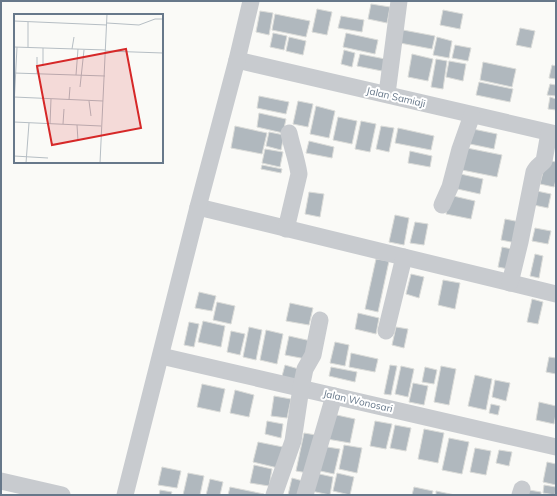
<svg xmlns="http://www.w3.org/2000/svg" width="557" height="496" font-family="Mulish,sans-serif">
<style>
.building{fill:#b0b8be;stroke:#dbdcd9}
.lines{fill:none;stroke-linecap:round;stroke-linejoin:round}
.minor{stroke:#c8cbcf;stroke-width:17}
.labels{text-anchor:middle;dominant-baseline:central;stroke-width:4;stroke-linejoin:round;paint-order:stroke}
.street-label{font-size:10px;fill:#67788a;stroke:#fff}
.inset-road{fill:none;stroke:#b6bec4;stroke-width:1}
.view{fill:#d62828;fill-opacity:0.15;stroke:#d62828;stroke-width:2}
.inset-edge{fill:none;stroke:#67788a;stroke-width:2}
</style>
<rect width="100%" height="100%" fill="#fafaf7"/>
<!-- building -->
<g class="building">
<path d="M 371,4 L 390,7 L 387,23 L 368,19 Z"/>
<path d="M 317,9 L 332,12 L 327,35 L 312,32 Z"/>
<path d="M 443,10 L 463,14 L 460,29 L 440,25 Z"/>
<path d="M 260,11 L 273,13 L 269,35 L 256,32 Z"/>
<path d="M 275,14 L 310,21 L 306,37 L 272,30 Z"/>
<path d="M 341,16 L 364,20 L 362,32 L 338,28 Z"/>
<path d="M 520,28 L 535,31 L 531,48 L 516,45 Z"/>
<path d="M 403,30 L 435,36 L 432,49 L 400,43 Z"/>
<path d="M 273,33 L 287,36 L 284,50 L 270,47 Z"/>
<path d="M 346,33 L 378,40 L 375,54 L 343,47 Z"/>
<path d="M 289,37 L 306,41 L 303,55 L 286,51 Z"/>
<path d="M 437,37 L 452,41 L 449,58 L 433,55 Z"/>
<path d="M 455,45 L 471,48 L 468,61 L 452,58 Z"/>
<path d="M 344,50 L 355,53 L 352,67 L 341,64 Z"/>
<path d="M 360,54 L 385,59 L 382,71 L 357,66 Z"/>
<path d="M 412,54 L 433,59 L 428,81 L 408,77 Z"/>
<path d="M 436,59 L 447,61 L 443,89 L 431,87 Z"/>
<path d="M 449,61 L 466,64 L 463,81 L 446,77 Z"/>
<path d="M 483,62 L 516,69 L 512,87 L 480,80 Z"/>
<path d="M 552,65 L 556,66 L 556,79 L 549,78 Z"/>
<path d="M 479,82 L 513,89 L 510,102 L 476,95 Z"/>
<path d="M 550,84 L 556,85 L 556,96 L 547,95 Z"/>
<path d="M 259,96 L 289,102 L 286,114 L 257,108 Z"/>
<path d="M 550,97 L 556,99 L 556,110 L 548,109 Z"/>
<path d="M 298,101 L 313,104 L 308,127 L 293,124 Z"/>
<path d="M 316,106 L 335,111 L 329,138 L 310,134 Z"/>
<path d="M 259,113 L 286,119 L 283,133 L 257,127 Z"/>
<path d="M 338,117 L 357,121 L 352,144 L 333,140 Z"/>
<path d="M 361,121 L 376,124 L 370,152 L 355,149 Z"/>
<path d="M 235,126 L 267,133 L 262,154 L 231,148 Z"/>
<path d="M 381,126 L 394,128 L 389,152 L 376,149 Z"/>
<path d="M 398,128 L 434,136 L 431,150 L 395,143 Z"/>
<path d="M 473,129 L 497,134 L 494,149 L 470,144 Z"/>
<path d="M 269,132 L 284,135 L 281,150 L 266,146 Z"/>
<path d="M 309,141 L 334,147 L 332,158 L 306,153 Z"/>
<path d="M 462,147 L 502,155 L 497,177 L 457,169 Z"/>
<path d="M 265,149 L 283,152 L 280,167 L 262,163 Z"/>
<path d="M 410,151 L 432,156 L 430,167 L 408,163 Z"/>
<path d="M 546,160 L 556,162 L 556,180 L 554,187 L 540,184 Z"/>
<path d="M 262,165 L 282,169 L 281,173 L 261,169 Z"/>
<path d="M 456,173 L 483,179 L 480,194 L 453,188 Z"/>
<path d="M 532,190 L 551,194 L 548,208 L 529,204 Z"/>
<path d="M 309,192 L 324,194 L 320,217 L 305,214 Z"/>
<path d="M 449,195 L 475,201 L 471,219 L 446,214 Z"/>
<path d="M 395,215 L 409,218 L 404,245 L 389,242 Z"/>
<path d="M 505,219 L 520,222 L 516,243 L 501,240 Z"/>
<path d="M 415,222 L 428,224 L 424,245 L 410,243 Z"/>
<path d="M 535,228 L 551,231 L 548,244 L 532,241 Z"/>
<path d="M 502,247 L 512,249 L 508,269 L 498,267 Z"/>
<path d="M 535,254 L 543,256 L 539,278 L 530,276 Z"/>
<path d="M 376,259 L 389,261 L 378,312 L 365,309 Z"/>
<path d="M 411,274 L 424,277 L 419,298 L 406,294 Z"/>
<path d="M 443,280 L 460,283 L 455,309 L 438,305 Z"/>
<path d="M 199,292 L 216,296 L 212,311 L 195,308 Z"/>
<path d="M 532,299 L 543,302 L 538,324 L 527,322 Z"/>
<path d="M 217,302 L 235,306 L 231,324 L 213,320 Z"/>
<path d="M 290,303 L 313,308 L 309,325 L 286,321 Z"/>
<path d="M 358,313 L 379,318 L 376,334 L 355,329 Z"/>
<path d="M 203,321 L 225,326 L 221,347 L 198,342 Z"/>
<path d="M 189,322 L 199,324 L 194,347 L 184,345 Z"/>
<path d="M 249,327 L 262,330 L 256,360 L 243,357 Z"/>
<path d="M 396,327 L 408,329 L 404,348 L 392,345 Z"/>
<path d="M 266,330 L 283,334 L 277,364 L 260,360 Z"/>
<path d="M 231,331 L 245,334 L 240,355 L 227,352 Z"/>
<path d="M 289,336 L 311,341 L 306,359 L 285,355 Z"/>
<path d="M 335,342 L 349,345 L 345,366 L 330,363 Z"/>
<path d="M 351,353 L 378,359 L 375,372 L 349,367 Z"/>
<path d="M 549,357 L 556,358 L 556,374 L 546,372 Z"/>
<path d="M 285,365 L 302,370 L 298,384 L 281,380 Z"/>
<path d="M 390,365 L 397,366 L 391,395 L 384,394 Z"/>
<path d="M 401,366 L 414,369 L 408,397 L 395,394 Z"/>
<path d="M 441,366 L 456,369 L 449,405 L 434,402 Z"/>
<path d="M 331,367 L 357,372 L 355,382 L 329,376 Z"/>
<path d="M 425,367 L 437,370 L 434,384 L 422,382 Z"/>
<path d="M 475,375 L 492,379 L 486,410 L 468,406 Z"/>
<path d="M 495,380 L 510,383 L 506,401 L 492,397 Z"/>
<path d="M 413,383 L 428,386 L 424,405 L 409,402 Z"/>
<path d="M 202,384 L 225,389 L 220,412 L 197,407 Z"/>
<path d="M 235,390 L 254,395 L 249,417 L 230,413 Z"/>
<path d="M 274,396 L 291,399 L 287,418 L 271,416 Z"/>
<path d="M 539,402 L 556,406 L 556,414 L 554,424 L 536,420 Z"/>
<path d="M 491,404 L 500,406 L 498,415 L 489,413 Z"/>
<path d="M 332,414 L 355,419 L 350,443 L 327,439 Z"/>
<path d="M 267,421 L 283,424 L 281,438 L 265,434 Z"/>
<path d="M 375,421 L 392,424 L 386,449 L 370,446 Z"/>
<path d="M 395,425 L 411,428 L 406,451 L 390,448 Z"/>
<path d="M 424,429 L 444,433 L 438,463 L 418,459 Z"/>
<path d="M 304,433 L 316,435 L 308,473 L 296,471 Z"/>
<path d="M 449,438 L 469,442 L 462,474 L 442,470 Z"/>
<path d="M 258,442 L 283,447 L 278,468 L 253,462 Z"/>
<path d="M 344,445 L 362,448 L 357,473 L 339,469 Z"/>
<path d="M 321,446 L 340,449 L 334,474 L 316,470 Z"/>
<path d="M 475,448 L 491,451 L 486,475 L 470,472 Z"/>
<path d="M 499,450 L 512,452 L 509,466 L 496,463 Z"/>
<path d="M 547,462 L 556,464 L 556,485 L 543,482 Z"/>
<path d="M 254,465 L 272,469 L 269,486 L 250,483 Z"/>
<path d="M 162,467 L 181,471 L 177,488 L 158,485 Z"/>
<path d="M 188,473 L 204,476 L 200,495 L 183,495 Z"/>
<path d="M 315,473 L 333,477 L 330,495 L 311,491 Z"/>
<path d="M 337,473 L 354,477 L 350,495 L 333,491 Z"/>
<path d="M 292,478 L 303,481 L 299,495 L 288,495 Z"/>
<path d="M 210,479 L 223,482 L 220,495 L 206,495 Z"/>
<path d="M 544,485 L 556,487 L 555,495 L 543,493 Z"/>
<path d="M 230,487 L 264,494 L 263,495 L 228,495 Z"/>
<path d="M 414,487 L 433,491 L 432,495 L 412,495 Z"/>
<path d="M 523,489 L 541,492 L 541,495 L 522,495 Z"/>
<path d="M 160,490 L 172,492 L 171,495 L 159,495 Z"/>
<path d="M 436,491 L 455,495 L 436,495 Z"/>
</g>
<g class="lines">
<!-- minor -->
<g class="minor">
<path d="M 237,60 L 556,134"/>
<path d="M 387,94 L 399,1"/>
<path d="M 442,205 L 450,187 L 460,149 L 472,115"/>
<path d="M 198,207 L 556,294"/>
<path d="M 286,229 L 299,174 C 297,160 292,147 289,133"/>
<path d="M 510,283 L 520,242 L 534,172 C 536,167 540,165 544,161 L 549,133"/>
<path d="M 386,331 L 404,257"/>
<path d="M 161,356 L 556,447"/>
<path d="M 1,481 L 62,495"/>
<path d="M 125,495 L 198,207 L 237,60 L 251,1"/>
<path d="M 274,495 L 293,441 L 301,388 L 305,369 L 313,355 L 320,320"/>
<path d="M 305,495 L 334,396"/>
<path d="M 520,495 L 522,489"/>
</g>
</g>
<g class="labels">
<!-- street labels -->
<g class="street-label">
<text transform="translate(396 97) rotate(13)">Jalan Samiaji</text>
<text transform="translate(358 401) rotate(13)">Jalan Wonosari</text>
</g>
</g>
<!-- overview -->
<g transform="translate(14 14)">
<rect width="149" height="149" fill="#fafaf7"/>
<path class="inset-road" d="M 0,7 L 93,11M 93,9 L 125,11 L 141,5 L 149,5M 0,33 L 92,36M 14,33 L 14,8M 58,35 L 60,23M 92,37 L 149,39M 23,43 L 23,60M 29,52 L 29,34M 0,59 L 91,62M 62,61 L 64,35M 66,73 L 70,36M 0,83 L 89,87M 55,86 L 56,73M 75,87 L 77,102M 0,91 L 3,33M 0,108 L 87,112M 36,110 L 37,85M 49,110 L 50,95M 63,111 L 64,127M 0,142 L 34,144M 12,149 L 15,109M 86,149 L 93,0"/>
<path class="view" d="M 112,35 L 127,114 L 38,131 L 23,52 Z"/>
<rect width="149" height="149" class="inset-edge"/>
</g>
<!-- border -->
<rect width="557" height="496" fill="none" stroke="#67788a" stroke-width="4"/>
</svg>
